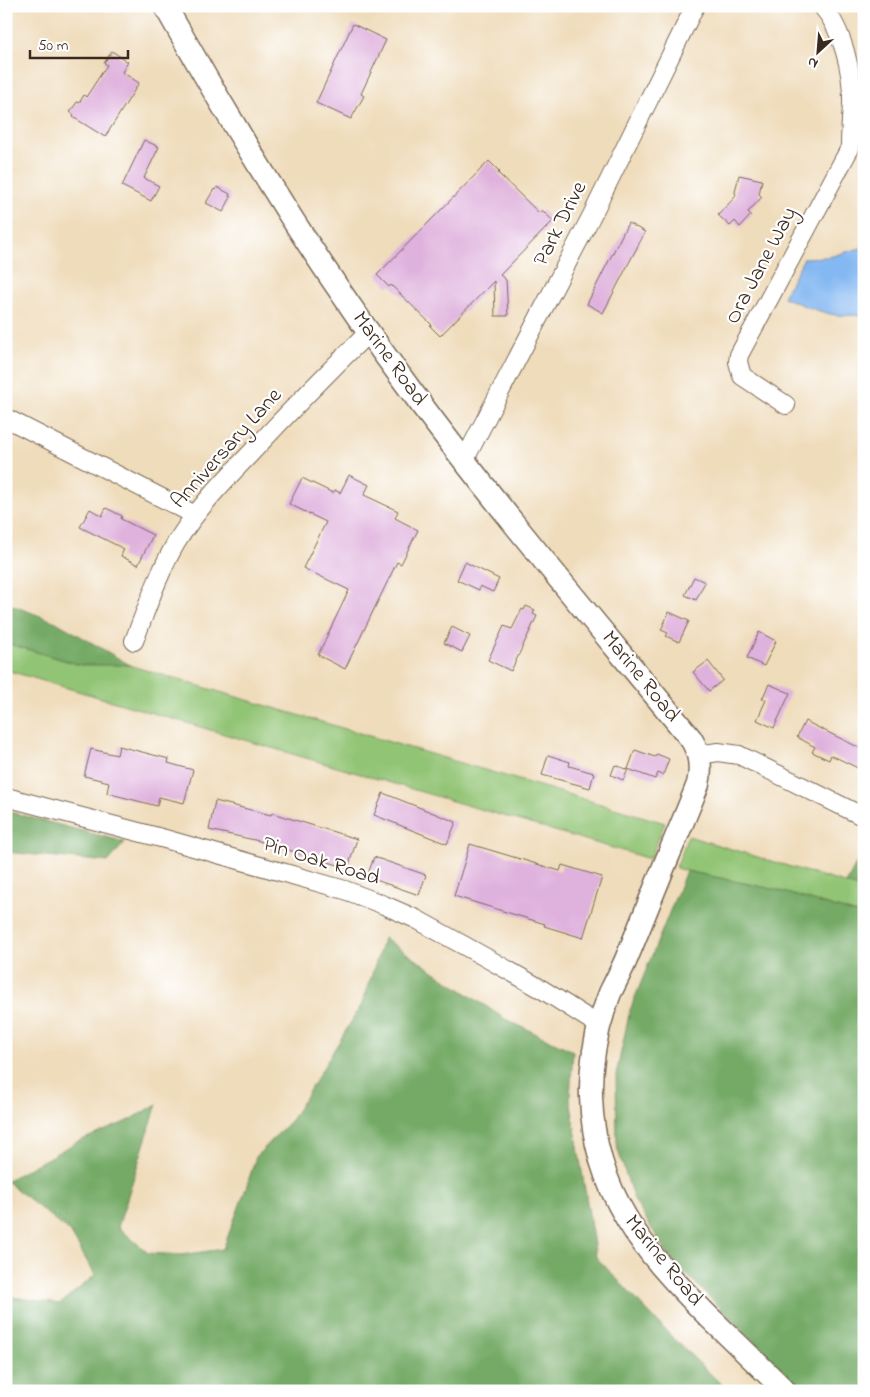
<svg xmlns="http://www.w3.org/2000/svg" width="870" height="1397" font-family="'Indie Flower',sans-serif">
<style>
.green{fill:#92c474;stroke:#667749}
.forest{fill:#75aa66;stroke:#586a42}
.water{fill:#84b8f2;stroke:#607188}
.building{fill:#dfb1dd}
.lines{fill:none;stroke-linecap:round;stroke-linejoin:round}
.minor-casing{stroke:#7a6855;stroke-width:20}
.major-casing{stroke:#7a6855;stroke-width:25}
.minor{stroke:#fff;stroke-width:18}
.major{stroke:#fff;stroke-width:22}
.labels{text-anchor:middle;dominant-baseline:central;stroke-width:4.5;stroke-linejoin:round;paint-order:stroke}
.street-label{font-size:22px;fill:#3b2a1e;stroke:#fff}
</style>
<rect width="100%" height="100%" fill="#fff"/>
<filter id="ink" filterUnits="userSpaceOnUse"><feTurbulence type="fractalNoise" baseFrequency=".02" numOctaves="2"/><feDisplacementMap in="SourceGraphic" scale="10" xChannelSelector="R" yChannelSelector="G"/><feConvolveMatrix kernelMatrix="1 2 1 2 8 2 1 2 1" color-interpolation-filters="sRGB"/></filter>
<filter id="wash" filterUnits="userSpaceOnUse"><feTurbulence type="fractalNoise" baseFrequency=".0096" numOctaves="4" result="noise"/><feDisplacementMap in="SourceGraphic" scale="20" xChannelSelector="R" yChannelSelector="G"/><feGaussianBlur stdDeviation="1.12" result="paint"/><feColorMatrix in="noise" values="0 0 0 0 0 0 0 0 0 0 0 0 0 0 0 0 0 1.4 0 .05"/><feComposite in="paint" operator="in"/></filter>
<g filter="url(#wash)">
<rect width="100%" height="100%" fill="#efdcbb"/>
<!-- green -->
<g class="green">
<path d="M 6,629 L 665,823 L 650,859 L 6,670 Z"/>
<path d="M 688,836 L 864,889 L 864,916 L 773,889 L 686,871 L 676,868 Z"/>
</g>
<!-- forest -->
<g class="forest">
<path d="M 6,603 L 56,622 L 130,665 L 80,665 L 6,643 Z"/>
<path d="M 6,811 L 125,842 L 108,862 L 6,852 Z"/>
<path d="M 864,848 L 864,890 L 846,884 Z"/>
<path d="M 686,871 L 773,889 L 864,916 L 864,1391 L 805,1391 L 777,1365 L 670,1258 L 634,1200 L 617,1147 L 616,1075 L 630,1010 Z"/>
<path d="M 384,938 L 505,1019 L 573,1051 L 570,1098 L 596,1257 L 665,1330 L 728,1391 L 6,1391 L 6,1296 L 60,1304 L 95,1275 L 70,1232 L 6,1181 L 77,1142 L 130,1120 L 157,1104 L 118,1227 L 148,1253 L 181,1255 L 223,1249 L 244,1194 L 256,1157 L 292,1119 L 362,1004 Z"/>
</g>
<!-- water -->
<path class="water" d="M 864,247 L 864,317 C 854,314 845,316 836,315 C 818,312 800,304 783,297 L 804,258 L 829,257 Z"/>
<g id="blocks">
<!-- building -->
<g class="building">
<path d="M 353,24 L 386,40 L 361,94 L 364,96 L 351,119 L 316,103 Z"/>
<path d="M 112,51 L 128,62 L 122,72 L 139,83 L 105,137 L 73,117 L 74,115 L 70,112 L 77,102 L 79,103 L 84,95 L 86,97 L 107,65 L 104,63 Z"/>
<path d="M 144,140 L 159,147 L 144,178 L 159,186 L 151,201 L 122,186 Z"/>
<path d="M 489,161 L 500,172 L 498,173 L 539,213 L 542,210 L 553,221 L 500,275 L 506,280 L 508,316 L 495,316 L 494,281 L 440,336 L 430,326 L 432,325 L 391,285 L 389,287 L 377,275 Z"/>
<path d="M 739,175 L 762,180 L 759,194 L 762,197 L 748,212 L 751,215 L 740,227 L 735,221 L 730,226 L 718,215 L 736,196 L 735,192 Z"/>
<path d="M 217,187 L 230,194 L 229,197 L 231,197 L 223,212 L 206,203 L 214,189 L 215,190 Z"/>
<path d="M 628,223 L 645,232 L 603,313 L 587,304 Z"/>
<path d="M 349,475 L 369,485 L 364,495 L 398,511 L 395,518 L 418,530 L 401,564 L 397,562 L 345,669 L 318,655 L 349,590 L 303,568 L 326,522 L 289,504 L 302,478 L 333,493 L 335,490 L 340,493 Z"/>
<path d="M 106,508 L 122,516 L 121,519 L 153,535 L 138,565 L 121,556 L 124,549 L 80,527 L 90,509 L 102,516 Z"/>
<path d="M 465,562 L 499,579 L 493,592 L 480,586 L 479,590 L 457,580 Z"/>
<path d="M 694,577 L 705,582 L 696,600 L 685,595 Z"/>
<path d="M 526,606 L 535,610 L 533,614 L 537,616 L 511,671 L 488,660 L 504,626 L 512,629 L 522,609 L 524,610 Z"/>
<path d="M 669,612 L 689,621 L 679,642 L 666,636 L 668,633 L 661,630 Z"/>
<path d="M 452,627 L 470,636 L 462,652 L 444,643 Z"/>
<path d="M 759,632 L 776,641 L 764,666 L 747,658 Z"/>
<path d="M 708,661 L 723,680 L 709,691 L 693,672 Z"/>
<path d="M 769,684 L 790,693 L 774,728 L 757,720 L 766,700 L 762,699 Z"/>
<path d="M 805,721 L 864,750 L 864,771 L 831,755 L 829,760 L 812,752 L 815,747 L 797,737 Z"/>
<path d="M 119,746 L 169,759 L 168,763 L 193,770 L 184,803 L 159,797 L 157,806 L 107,793 L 109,782 L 84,776 L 91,749 L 117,755 Z"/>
<path d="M 635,750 L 655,757 L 657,754 L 669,759 L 663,775 L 658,773 L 655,779 L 628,769 Z"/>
<path d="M 548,755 L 570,762 L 569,766 L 594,773 L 590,788 L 542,775 Z"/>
<path d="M 615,765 L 628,770 L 623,780 L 611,775 Z"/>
<path d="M 383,793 L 456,822 L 447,844 L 374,815 Z"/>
<path d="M 215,801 L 271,815 L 272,813 L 357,839 L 348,868 L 259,841 L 209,830 Z"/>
<path d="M 470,844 L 560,871 L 562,865 L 602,877 L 583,938 L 544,926 L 545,924 L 454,896 Z"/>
<path d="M 374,857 L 426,875 L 419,895 L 367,877 Z"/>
</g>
</g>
</g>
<g filter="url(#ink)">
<use href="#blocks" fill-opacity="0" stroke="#7a6855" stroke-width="1"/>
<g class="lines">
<!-- minor casing -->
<g class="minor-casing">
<g id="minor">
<path d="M 786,405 L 742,376 L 738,362 L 739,355 L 850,148 C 850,133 851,119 852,105 C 853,73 843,30 822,6"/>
<path d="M 6,418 L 195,515"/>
<path d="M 464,461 L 592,215 L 695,6"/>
<path d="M 134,641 C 147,608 158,574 176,543 C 196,510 222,483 249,455 C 288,413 328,372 369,332"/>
<path d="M 699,755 L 718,752 L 739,755 L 864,817"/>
<path d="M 6,797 L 165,839 L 345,890 L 384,905 L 416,919 L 483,956 L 543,990 L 600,1026"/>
</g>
</g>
<!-- major casing -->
<g class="major-casing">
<path id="major" d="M 165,6 C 197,63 230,119 264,174 C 310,249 360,322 412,392 C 500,511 597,624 691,739 C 700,753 702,767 698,784 C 690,805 681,826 672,847 C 656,885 641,924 625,962 C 620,973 615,983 610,993 C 597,1026 590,1062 591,1097 C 594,1193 644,1252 709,1317 C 735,1342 760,1366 785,1391"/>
</g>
<!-- minor -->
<use href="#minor" class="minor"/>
<!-- major -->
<use href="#major" class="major"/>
</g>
</g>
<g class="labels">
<!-- street labels -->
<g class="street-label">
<text transform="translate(561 224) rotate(-63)">Park Drive</text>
<text transform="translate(762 266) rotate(-62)">Ora Jane Way</text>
<text transform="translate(389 359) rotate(54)">Marine Road</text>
<text transform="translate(227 449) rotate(-48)">Anniversary Lane</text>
<text transform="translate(640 677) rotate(51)">Marine Road</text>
<text transform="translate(321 862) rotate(17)">Pin Oak Road</text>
<text transform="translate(663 1261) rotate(51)">Marine Road</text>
</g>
</g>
<!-- margin -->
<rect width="870" height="1397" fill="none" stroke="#fff" stroke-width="25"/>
<!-- north arrow -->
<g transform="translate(818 52) rotate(206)" stroke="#ffffff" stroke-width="4" paint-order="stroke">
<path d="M0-4L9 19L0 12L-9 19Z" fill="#3b2a1e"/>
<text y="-8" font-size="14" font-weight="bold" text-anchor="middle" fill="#3b2a1e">N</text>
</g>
<!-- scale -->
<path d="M30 50v8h98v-8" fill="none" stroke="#3b2a1e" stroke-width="2.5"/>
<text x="38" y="50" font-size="15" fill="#3b2a1e" stroke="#ffffff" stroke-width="4" paint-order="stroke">50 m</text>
</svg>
